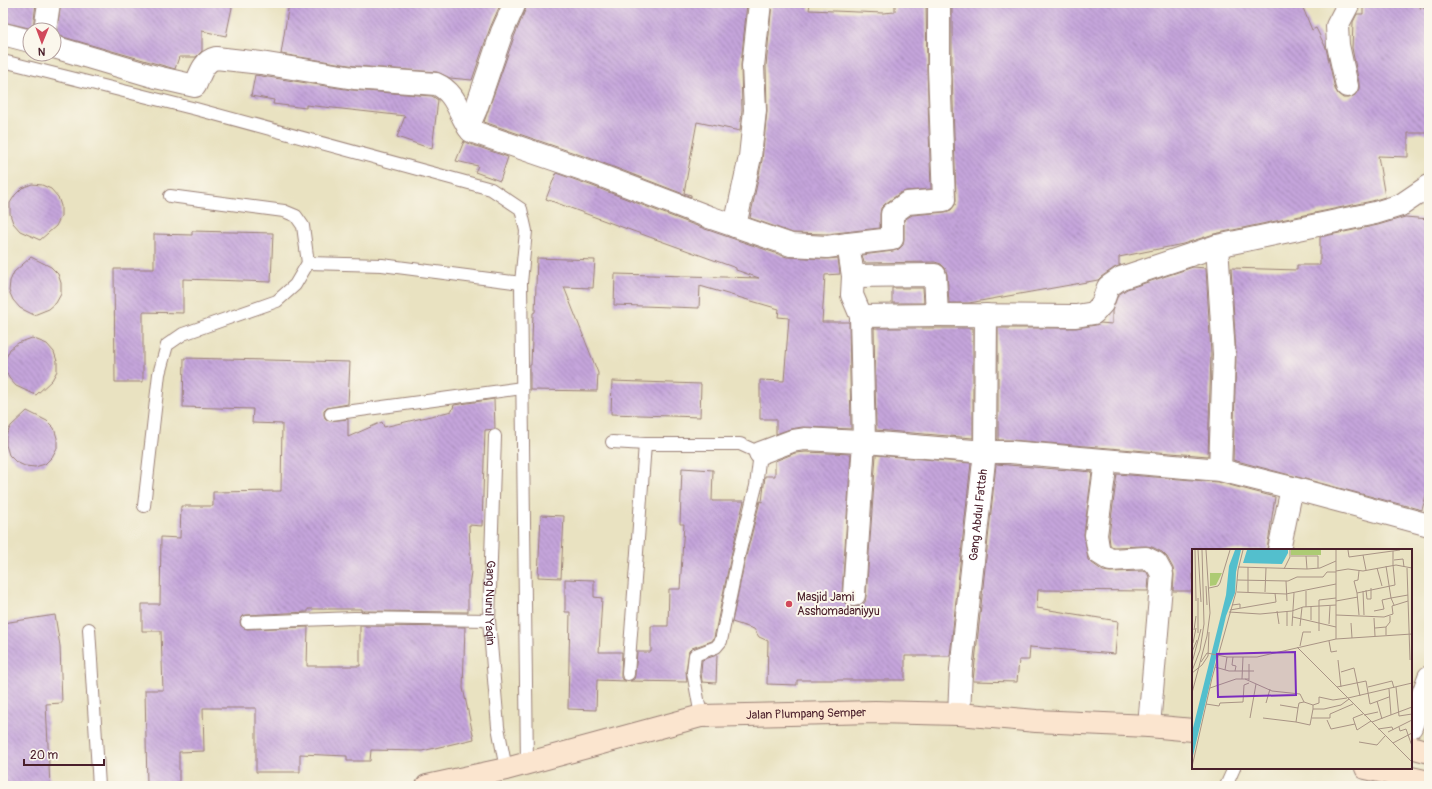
<svg xmlns="http://www.w3.org/2000/svg" width="1432" height="789" font-family="Pangolin,sans-serif">
<style>
.building{fill:url(#building-back-hatch)}
.lines{fill:none;stroke-linecap:round;stroke-linejoin:round}
.service-casing{stroke:#9a8076;stroke-width:14}
.minor-casing{stroke:#9a8076;stroke-width:24}
.secondary-casing{stroke:#9a8076;stroke-width:24}
.service{stroke:#fff;stroke-width:12}
.minor{stroke:#fff;stroke-width:22}
.secondary{stroke:#fbe5cf;stroke-width:22}
.poi-dot{fill:#d1495b;stroke:#fbf7ec;stroke-width:1.5}
.labels{text-anchor:middle;dominant-baseline:central;stroke-width:4;stroke-linejoin:round;paint-order:stroke}
.street-label{font-size:12px;fill:#4a1f2b;stroke:#fbf7ec}
.poi-label{font-size:12px;fill:#4a1f2b;stroke:#fbf7ec;text-anchor:start}
.inset-road{fill:none;stroke:#a99485;stroke-width:1}
.view{fill:#7b2cbf;fill-opacity:0.15;stroke:#7b2cbf;stroke-width:2}
.inset-edge{fill:none;stroke:#4a1f2b;stroke-width:2}
</style>
<defs>
<pattern id="building-back-hatch" width="6" height="6" patternUnits="userSpaceOnUse"><rect width="6" height="6" fill="#c5a5db"/><path d="M-1 5l2 2M0 0l6 6M5-1l2 2" fill="none" stroke="#a286b2"/></pattern>
</defs>
<rect width="100%" height="100%" fill="#fbf7ec"/>
<filter id="ink" filterUnits="userSpaceOnUse"><feTurbulence type="fractalNoise" baseFrequency=".025" numOctaves="2"/><feDisplacementMap in="SourceGraphic" scale="8" xChannelSelector="R" yChannelSelector="G"/><feConvolveMatrix kernelMatrix="1 2 1 2 8 2 1 2 1" color-interpolation-filters="sRGB"/></filter>
<filter id="wash" filterUnits="userSpaceOnUse"><feTurbulence type="fractalNoise" baseFrequency=".012" numOctaves="4" result="noise"/><feDisplacementMap in="SourceGraphic" scale="16" xChannelSelector="R" yChannelSelector="G"/><feGaussianBlur stdDeviation="0.9" result="paint"/><feColorMatrix in="noise" values="0 0 0 0 0 0 0 0 0 0 0 0 0 0 0 0 0 1.4 0 .05"/><feComposite in="paint" operator="in"/></filter>
<g filter="url(#wash)">
<rect width="100%" height="100%" fill="#e9e2c1"/>
<g id="blocks">
<!-- building -->
<g class="building">
<path d="M 3,3 L 36,3 L 33,29 L 3,22 Z"/>
<path d="M 61,3 L 233,3 L 226,36 L 202,31 L 202,51 L 196,57 L 179,57 L 175,69 L 56,35 Z"/>
<path d="M 289,3 L 501,3 L 490,28 L 472,80 L 450,78 L 437,72 L 355,66 L 281,54 Z"/>
<path d="M 527,3 L 747,3 L 741,65 L 742,110 L 740,131 L 697,122 L 684,193 L 691,195 L 691,197 L 598,161 L 484,122 L 514,37 L 526,8 Z"/>
<path d="M 772,3 L 810,3 L 809,10 L 883,13 L 895,12 L 895,3 L 926,3 L 927,69 L 931,189 L 906,191 L 900,193 L 885,204 L 881,208 L 880,214 L 880,228 L 826,234 L 793,233 L 750,218 L 762,160 L 767,111 L 766,66 Z"/>
<path d="M 952,3 L 1301,3 L 1312,30 L 1316,28 L 1326,48 L 1335,89 L 1338,94 L 1343,98 L 1349,98 L 1355,95 L 1359,89 L 1359,83 L 1352,48 L 1353,22 L 1357,14 L 1363,14 L 1363,3 L 1421,3 L 1420,8 L 1429,9 L 1429,75 L 1428,75 L 1429,133 L 1408,133 L 1408,157 L 1378,156 L 1385,197 L 1372,201 L 1214,234 L 1183,244 L 1119,257 L 1119,265 L 1121,265 L 1114,268 L 1101,277 L 1098,280 L 969,303 L 949,303 L 947,274 L 945,268 L 941,264 L 935,262 L 864,263 L 862,255 L 893,251 L 899,249 L 903,245 L 904,239 L 904,220 L 912,215 L 945,212 L 951,210 L 955,205 L 956,200 L 952,69 Z"/>
<path d="M 255,75 L 352,90 L 432,96 L 438,100 L 432,149 L 397,137 L 405,116 L 306,105 L 306,108 L 273,104 L 274,100 L 251,96 Z"/>
<path d="M 464,141 L 467,143 L 508,157 L 500,181 L 475,172 L 478,166 L 456,161 Z"/>
<path d="M 556,173 L 590,185 L 705,229 L 787,257 L 826,259 L 838,258 L 840,274 L 825,275 L 822,322 L 849,322 L 851,429 L 803,427 L 790,429 L 776,434 L 776,419 L 760,419 L 760,380 L 784,381 L 789,318 L 778,317 L 779,309 L 700,286 L 699,308 L 614,305 L 615,274 L 759,278 L 736,270 L 736,268 L 619,226 L 546,199 Z"/>
<path d="M 32,184 L 42,185 L 51,189 L 58,197 L 61,206 L 61,216 L 56,226 L 40,240 L 20,231 L 13,223 L 10,214 L 10,203 L 15,195 L 22,188 Z"/>
<path d="M 1405,217 L 1429,219 L 1429,484 L 1422,510 L 1233,460 L 1236,353 L 1231,268 L 1297,270 L 1297,265 L 1320,265 L 1320,237 L 1378,225 Z"/>
<path d="M 192,231 L 273,233 L 271,282 L 183,279 L 183,313 L 143,312 L 143,382 L 115,382 L 114,269 L 154,269 L 154,234 L 192,235 Z"/>
<path d="M 31,257 L 51,267 L 58,274 L 61,283 L 61,294 L 56,303 L 49,309 L 34,315 L 20,308 L 13,300 L 9,291 L 10,281 L 14,272 Z"/>
<path d="M 537,258 L 595,260 L 593,288 L 564,287 L 598,373 L 597,391 L 530,390 L 530,365 L 531,365 L 533,313 L 535,312 Z"/>
<path d="M 1193,267 L 1206,268 L 1211,354 L 1208,456 L 1011,440 L 998,440 L 998,328 L 1076,328 L 1096,325 L 1100,323 L 1112,324 L 1112,311 L 1118,295 L 1127,289 Z"/>
<path d="M 892,288 L 923,288 L 924,303 L 892,303 Z"/>
<path d="M 874,328 L 973,328 L 973,438 L 876,430 Z"/>
<path d="M 32,338 L 47,344 L 54,352 L 57,361 L 57,371 L 52,380 L 36,395 L 16,386 L 9,378 L 5,369 L 6,358 L 10,349 L 18,343 Z"/>
<path d="M 184,358 L 350,362 L 348,404 L 327,408 L 324,411 L 324,415 L 325,418 L 329,421 L 348,419 L 348,437 L 382,422 L 384,427 L 452,411 L 454,405 L 494,399 L 495,429 L 485,430 L 482,526 L 469,525 L 471,572 L 469,585 L 468,585 L 468,612 L 361,611 L 361,609 L 308,609 L 308,612 L 246,615 L 243,616 L 240,622 L 241,626 L 247,629 L 308,627 L 307,666 L 360,666 L 360,626 L 465,627 L 463,688 L 474,739 L 422,751 L 371,750 L 370,761 L 347,761 L 347,756 L 300,754 L 300,772 L 256,772 L 256,708 L 203,708 L 204,751 L 179,752 L 179,786 L 147,786 L 145,690 L 163,690 L 161,631 L 142,631 L 142,604 L 160,604 L 161,537 L 180,538 L 181,506 L 213,506 L 213,492 L 281,491 L 282,424 L 252,423 L 253,409 L 183,407 Z"/>
<path d="M 612,381 L 701,384 L 700,417 L 611,414 Z"/>
<path d="M 27,411 L 47,421 L 54,428 L 57,438 L 57,448 L 52,457 L 45,464 L 35,467 L 25,466 L 16,462 L 9,455 L 6,445 L 6,435 L 11,426 Z"/>
<path d="M 806,452 L 851,454 L 842,594 L 843,601 L 847,605 L 853,607 L 860,606 L 865,602 L 866,596 L 876,455 L 971,463 L 950,656 L 905,656 L 905,680 L 797,680 L 797,685 L 767,684 L 768,641 L 759,637 L 754,629 L 732,622 L 745,560 L 760,501 L 762,502 L 765,476 L 775,476 L 775,461 L 795,453 Z"/>
<path d="M 996,464 L 1092,472 L 1084,534 L 1088,560 L 1103,571 L 1110,572 L 1143,571 L 1147,572 L 1149,577 L 1148,591 L 1038,590 L 1037,608 L 1118,621 L 1115,654 L 1030,647 L 1029,660 L 1019,660 L 1017,682 L 973,681 Z"/>
<path d="M 682,468 L 713,470 L 712,501 L 744,501 L 731,556 L 714,638 L 712,641 L 692,648 L 689,651 L 686,671 L 687,682 L 630,681 L 634,679 L 635,675 L 637,652 L 651,652 L 651,626 L 668,626 L 669,589 L 680,589 L 684,524 L 680,524 Z"/>
<path d="M 1117,474 L 1218,482 L 1275,497 L 1267,550 L 1193,550 L 1193,591 L 1173,591 L 1174,575 L 1173,568 L 1167,557 L 1162,552 L 1152,547 L 1146,546 L 1113,547 L 1110,545 L 1109,535 Z"/>
<path d="M 541,515 L 564,516 L 561,578 L 538,577 Z"/>
<path d="M 565,579 L 594,580 L 594,597 L 602,598 L 599,652 L 622,652 L 621,674 L 621,678 L 626,681 L 597,680 L 596,710 L 568,709 L 570,612 L 565,612 Z"/>
<path d="M 55,615 L 60,646 L 62,703 L 46,704 L 50,786 L 3,786 L 3,623 Z"/>
<path d="M 717,655 L 716,683 L 702,682 L 701,672 L 702,660 Z"/>
</g>
</g>
</g>
<g filter="url(#ink)">
<use href="#blocks" fill-opacity="0" stroke="#9a8076" stroke-width="1"/>
<g class="lines">
<!-- service casing -->
<g class="service-casing">
<g id="service">
<path d="M 3,61 L 196,109 L 491,189 L 521,209 L 526,231 L 521,283 L 527,763"/>
<path d="M 170,196 L 284,211 L 296,216 L 303,226 L 308,263 L 382,265 L 521,283"/>
<path d="M 331,414 L 522,388"/>
<path id="s1" d="M 495,436 L 489,620 L 498,727 L 506,769"/>
<path d="M 612,442 L 645,444 L 740,444 L 760,453 L 756,486 L 738,558 L 721,641 L 716,647 L 695,655 L 693,672 L 701,716"/>
<path d="M 144,506 L 159,374 L 167,345 L 183,334 L 277,301 L 295,285 L 308,263"/>
<path d="M 247,622 L 354,618 L 489,620"/>
<path d="M 89,629 L 99,786"/>
<path d="M 628,674 L 645,444"/>
<path d="M 1226,786 L 1234,768"/>
</g>
</g>
<!-- minor casing -->
<g class="minor-casing">
<g id="minor">
<path d="M 45,30 L 49,3"/>
<path d="M 3,34 L 30,41"/>
<path d="M 54,47 L 156,77 L 195,86 C 200,75 203,61 216,58 L 261,63 L 354,78 L 436,84 C 457,93 458,113 471,131 L 594,173 L 709,217 L 791,245 L 827,247 L 848,244 L 853,276 L 852,295 L 861,316 L 864,442 L 854,595"/>
<path d="M 1347,86 L 1338,45 L 1337,26 L 1349,3"/>
<path d="M 468,127 L 476,109 L 502,32 L 515,3"/>
<path d="M 735,226 L 750,157 L 755,110 L 753,66 L 760,3"/>
<path d="M 848,244 L 892,239 L 892,214 L 907,203 L 944,200 L 939,69 L 939,3"/>
<path d="M 1217,246 L 1224,354 L 1220,470"/>
<path d="M 853,276 L 935,275 L 937,315"/>
<path d="M 861,316 L 937,315 L 1076,316 L 1094,313 L 1102,304 L 1108,287 L 1121,278 L 1217,246 L 1375,213 L 1401,205 L 1429,186"/>
<path d="M 760,453 L 792,441 L 805,439 L 878,443 L 985,452 L 1010,452 L 1220,470 L 1292,488 L 1429,525"/>
<path d="M 1106,461 L 1096,535 L 1099,553 L 1110,560 L 1146,558 L 1156,563 L 1162,574 L 1149,726"/>
<path d="M 1279,550 L 1292,488"/>
<path id="s2" d="M 959,714 L 961,670 L 985,452 L 986,315"/>
<path d="M 1411,727 L 1429,677"/>
</g>
</g>
<!-- secondary casing -->
<g class="secondary-casing">
<g id="secondary">
<path d="M 1411,747 L 1429,752"/>
<path d="M 1366,768 L 1429,782"/>
<path id="s3" d="M 427,786 L 506,769 L 701,716 L 875,712 L 959,714 L 1036,721 L 1149,726 L 1193,730"/>
</g>
</g>
<!-- service -->
<use href="#service" class="service"/>
<!-- minor -->
<use href="#minor" class="minor"/>
<!-- secondary -->
<use href="#secondary" class="secondary"/>
</g>
</g>
<!-- markers -->
<circle class="poi-dot" cx="789" cy="604" r="4"/>
<g class="labels">
<!-- street labels -->
<g class="street-label">
<text stroke="none"><textPath href="#s2" startOffset="200">Gang Abdul Fattah</textPath></text>
<text stroke="none"><textPath href="#s1" startOffset="167">Gang Nurul Yaqin</textPath></text>
<text stroke="none"><textPath href="#s3" startOffset="388">Jalan Plumpang Semper</textPath></text>
</g>
<!-- poi labels -->
<g class="poi-label">
<text x="797" y="597">Masjid Jami<tspan x="797" dy="14">Asshomadaniyyu</tspan></text>
</g>
</g>
<!-- overview -->
<g transform="translate(1192 549)">
<rect width="220" height="220" fill="#e9e2c1"/>
<path d="M 99,1 L 129,1 L 129,6 L 99,6 ZM 18,24 L 30,24 L 24,36 L 18,37 Z" fill="#adcb73"/>
<path d="M 43,1 L 49,1 L 44,23 L 43,44 L 34,67 L 0,211 L 0,183 L 34,46 L 37,17 ZM 55,1 L 96,1 L 96,4 L 90,15 L 51,14 Z" fill="#53bfcd"/>
<path class="inset-road" d="M 3,1 L 4,52M 6,1 L 9,53M 156,1 L 157,8 L 208,1M 201,2 L 201,16M 171,6 L 174,21M 99,7 L 126,7 L 126,19M 114,7 L 115,20M 202,11 L 211,10 L 212,18M 46,18 L 115,20 L 128,19 L 144,12M 185,19 L 190,37M 215,19 L 218,111M 92,20 L 98,8 L 98,1M 144,22 L 156,20 L 171,22 L 204,16 L 220,19M 45,31 L 96,32 L 105,28 L 131,28 L 135,23 L 144,23M 94,32 L 95,52M 14,37 L 15,56M 17,39 L 26,37 L 28,34 L 38,1M 174,41 L 175,50 L 179,50 L 179,39M 114,42 L 114,58M 171,42 L 172,66M 45,43 L 94,45 L 144,35M 56,43 L 56,18M 73,43 L 74,19M 165,44 L 162,32 L 166,31 L 167,22M 144,52 L 166,48M 40,56 L 48,55 L 48,59M 202,56 L 199,49 L 216,46M 38,61 L 84,53 L 83,44M 85,62 L 87,75M 182,62 L 192,60 L 190,51 L 199,49 L 194,17M 37,63 L 68,65 L 100,62 L 111,58 L 144,56M 144,66 L 192,68 L 201,65 L 200,57 L 216,52M 167,66 L 165,44 L 203,36 L 201,16M 101,68 L 144,78M 182,69 L 183,87M 119,71 L 119,58M 159,74 L 160,89M 137,75 L 138,57M 95,77 L 95,62M 100,77 L 102,44M 108,77 L 110,58M 194,78 L 198,73 L 198,67M 183,79 L 194,78 L 194,86M 2,81 L 4,67M 127,82 L 127,51 L 144,49M 6,84 L 6,49M 144,90 L 144,1M 137,92 L 139,103 L 145,102M 1,94 L 4,79M 108,97 L 111,83 L 119,83M 105,98 L 220,213M 0,103 L 5,91M 41,108 L 40,116 L 44,117 L 43,122M 146,111 L 149,138M 9,113 L 15,104 L 35,108 L 65,108 L 144,90 L 220,85M 0,114 L 9,80M 57,115 L 57,131M 23,118 L 37,122 L 62,122M 33,121 L 35,108M 0,122 L 8,101 L 12,75 L 10,1M 149,123 L 162,119 L 168,147M 0,124 L 10,116 L 16,107 L 17,83M 50,130 L 51,108M 53,130 L 80,142 L 108,145 L 112,153 L 121,156M 145,138 L 174,132 L 178,155 L 197,148M 176,138 L 200,132 L 202,139M 204,138 L 207,167 L 220,165M 18,139 L 44,130 L 57,130M 197,140 L 199,166M 0,144 L 15,87 L 18,64 L 14,1M 156,149 L 220,134M 185,152 L 190,170M 74,154 L 78,140M 14,155 L 27,157 L 28,154 L 51,153 L 52,136 L 57,134M 88,156 L 106,159 L 107,154 L 112,153M 121,156 L 121,160 L 132,160 L 149,156 L 157,150M 121,156 L 127,154 L 127,148 L 141,151 L 155,149M 106,159 L 104,173 L 118,176 L 121,160M 171,165 L 161,169 L 165,181 L 179,172M 172,166 L 186,163M 58,169 L 64,135M 71,169 L 104,173M 120,169 L 138,169 L 138,165 L 161,155M 135,171 L 139,180 L 163,175M 180,173 L 220,158M 207,178 L 208,182 L 214,180 L 220,197M 186,180 L 200,178 L 201,181M 196,183 L 220,171M 167,193 L 185,196 L 193,187M 201,194 L 220,184M 0,218 L 20,129 L 44,43 L 46,21 L 51,1"/>
<path class="view" d="M 103,103 L 104,146 L 26,148 L 25,105 Z"/>
<rect width="220" height="220" class="inset-edge"/>
</g>
<!-- margin -->
<rect width="1432" height="789" fill="none" stroke="#fbf7ec" stroke-width="16"/>
<!-- north arrow -->
<g transform="translate(42 42) rotate(181)"><circle r="19" fill="#fbf7ec" stroke="#b4a19f"/>
<path d="M0-3L7 15L0 10L-7 15Z" fill="#d1495b"/>
<text y="-6" font-size="11" font-weight="bold" text-anchor="middle" fill="#4a1f2b">N</text>
</g>
<!-- scale -->
<path d="M24 759v6h80v-6" fill="none" stroke="#4a1f2b" stroke-width="2"/>
<text x="30" y="759" font-size="12" fill="#4a1f2b" stroke="#fbf7ec" stroke-width="3" paint-order="stroke">20 m</text>
</svg>
